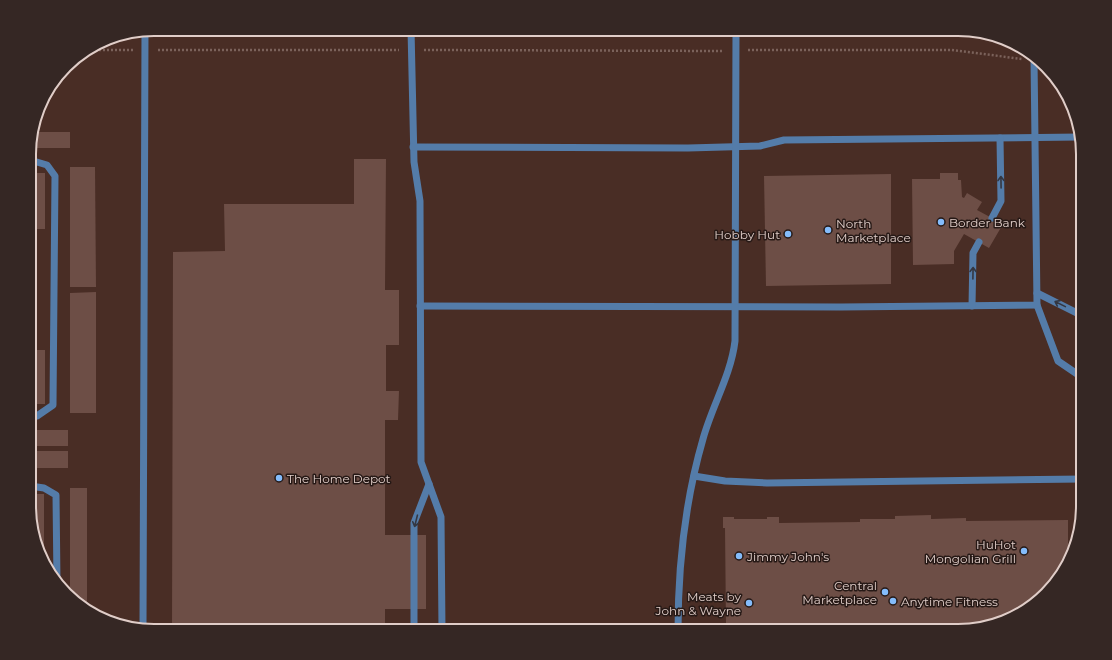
<svg xmlns="http://www.w3.org/2000/svg" width="1112" height="660" font-family="Montserrat,sans-serif">
<style>
.building{fill:#6d4e46}
.lines{fill:none;stroke-linecap:round;stroke-linejoin:round}
.path{stroke:#7b625b;stroke-width:2.5;stroke-dasharray:2 2;stroke-linecap:butt}
.lane{stroke:#547ca9;stroke-width:7}
.secondary{stroke:#62a3eb;stroke-width:8}
.oneway{stroke:#343742}
.poi-dot{fill:#84bcfb;stroke:#261916;stroke-width:1.5}
.labels{text-anchor:middle;dominant-baseline:central;stroke-width:3;stroke-linejoin:round;paint-order:stroke}
.poi-label{font-size:12px;fill:#e0cdc8;stroke:#261916;text-anchor:start}
.rim{fill:none;stroke:#e0cdc8;stroke-width:2}
</style>
<rect width="100%" height="100%" fill="#492d25"/>
<!-- building -->
<g class="building">
<path d="M 32,132 L 70,132 L 70,148 L 30,148 Z"/>
<path d="M 354,159 L 386,159 L 385,290 L 399,290 L 399,345 L 386,345 L 386,391 L 399,391 L 398,420 L 385,420 L 385,535 L 426,535 L 426,609 L 385,609 L 385,631 L 172,631 L 173,252 L 225,251 L 224,204 L 354,204 Z"/>
<path d="M 70,167 L 95,167 L 96,287 L 70,287 Z"/>
<rect x="30" y="173" width="15" height="56"/>
<path d="M 940,173 L 958,173 L 958,180 L 961,180 L 962,197 L 964,198 L 967,193 L 982,202 L 977,210 L 1003,224 L 989,248 L 964,234 L 954,251 L 954,264 L 913,265 L 912,179 L 940,179 Z"/>
<path d="M 891,174 L 891,284 L 766,286 L 764,176 Z"/>
<path d="M 96,292 L 96,413 L 70,413 L 70,293 Z"/>
<rect x="30" y="350" width="15" height="54"/>
<rect x="30" y="430" width="38" height="16"/>
<rect x="30" y="451" width="38" height="17"/>
<path d="M 70,488 L 87,488 L 87,608 L 84,608 L 70,595 Z"/>
<path d="M 30,494 L 44,494 L 44,548 L 40,548 L 30,522 Z"/>
<path d="M 931,515 L 931,519 L 966,518 L 966,521 L 1068,520 L 1068,557 L 1070,557 L 1066,569 L 1021,614 L 983,626 L 967,626 L 967,630 L 861,631 L 861,627 L 780,628 L 780,631 L 724,631 L 724,625 L 726,625 L 725,528 L 723,528 L 723,517 L 734,517 L 734,519 L 767,519 L 767,517 L 779,517 L 779,523 L 860,522 L 860,519 L 895,519 L 895,516 Z"/>
</g>
<g class="lines">
<!-- path -->
<g class="path">
<path d="M 87,50 L 133,50"/>
<path d="M 158,50 L 399,50"/>
<path d="M 424,50 L 723,51"/>
<path d="M 748,50 L 952,50 L 1022,59"/>
</g>
<!-- lane -->
<g class="lane">
<path d="M 411,29 L 414,162 L 420,201 L 421,462 L 441,517 L 442,631"/>
<path d="M 413,147 L 688,148 L 760,146 L 784,140 L 1080,137"/>
<path d="M 30,160 L 47,165 L 55,176 L 53,405 L 37,416 L 30,416"/>
<path d="M 992,218 L 1001,201 L 1000,138"/>
<path d="M 1037,293 L 1083,316"/>
<path d="M 1037,305 L 1058,361 L 1083,378"/>
<path d="M 420,306 L 841,307 L 1037,305 L 1034,59"/>
<path d="M 972,306 L 973,253 L 979,242"/>
<path d="M 694,476 L 725,481 L 767,483 L 1083,479"/>
<path d="M 30,486 L 44,488 L 56,495 L 57,582"/>
<path d="M 143,628 L 145,31"/>
<path d="M 414,631 L 414,523 L 429,484"/>
<path d="M 678,631 C 678,566 685,501 703,439 C 712,406 731,375 735,341 L 736,29"/>
</g>
<!-- secondary -->
<path class="secondary" d="M 906,29 L 970,32"/>
</g>
<!-- one-way arrows -->
<defs><path id="oneway-shaft" d="M-6 0H5M1.5-3L5.5 0L1.5 3" fill="none" stroke-width="1.6" stroke-linecap="round" stroke-linejoin="round"/></defs>
<g class="oneway">
<use href="#oneway-shaft" transform="translate(1001 182) rotate(-91)"/>
<use href="#oneway-shaft" transform="translate(973 273) rotate(-89)"/>
<use href="#oneway-shaft" transform="translate(1060 304) rotate(-154)"/>
<use href="#oneway-shaft" transform="translate(416 521) rotate(104)"/>
</g>
<!-- markers -->
<g class="poi-dot">
<circle cx="941" cy="222" r="4"/>
<circle cx="828" cy="230" r="4"/>
<circle cx="788" cy="234" r="4"/>
<circle cx="279" cy="478" r="4"/>
<circle cx="1024" cy="551" r="4"/>
<circle cx="739" cy="556" r="4"/>
<circle cx="885" cy="592" r="4"/>
<circle cx="893" cy="601" r="4"/>
<circle cx="749" cy="603" r="4"/>
</g>
<g class="labels">
<!-- poi labels -->
<g class="poi-label">
<text x="949" y="222">Border Bank</text>
<text x="836" y="223">North<tspan x="836" dy="14">Marketplace</tspan></text>
<text x="780" y="234" text-anchor="end">Hobby Hut</text>
<text x="287" y="478">The Home Depot</text>
<text x="1016" y="544" text-anchor="end">HuHot<tspan x="1016" dy="14">Mongolian Grill</tspan></text>
<text x="747" y="556">Jimmy John's</text>
<text x="877" y="585" text-anchor="end">Central<tspan x="877" dy="14">Marketplace</tspan></text>
<text x="741" y="596" text-anchor="end">Meats by<tspan x="741" dy="14">John &amp; Wayne</tspan></text>
<text x="901" y="601">Anytime Fitness</text>
</g>
</g>
<!-- crop -->
<path d="M0 0H1112V660H0ZM154 36H958A118 118 0 0 1 1076 154V506A118 118 0 0 1 958 624H154A118 118 0 0 1 36 506V154A118 118 0 0 1 154 36Z" fill="#352724" fill-rule="evenodd"/>
<path class="rim" d="M154 36H958A118 118 0 0 1 1076 154V506A118 118 0 0 1 958 624H154A118 118 0 0 1 36 506V154A118 118 0 0 1 154 36Z"/>
</svg>
